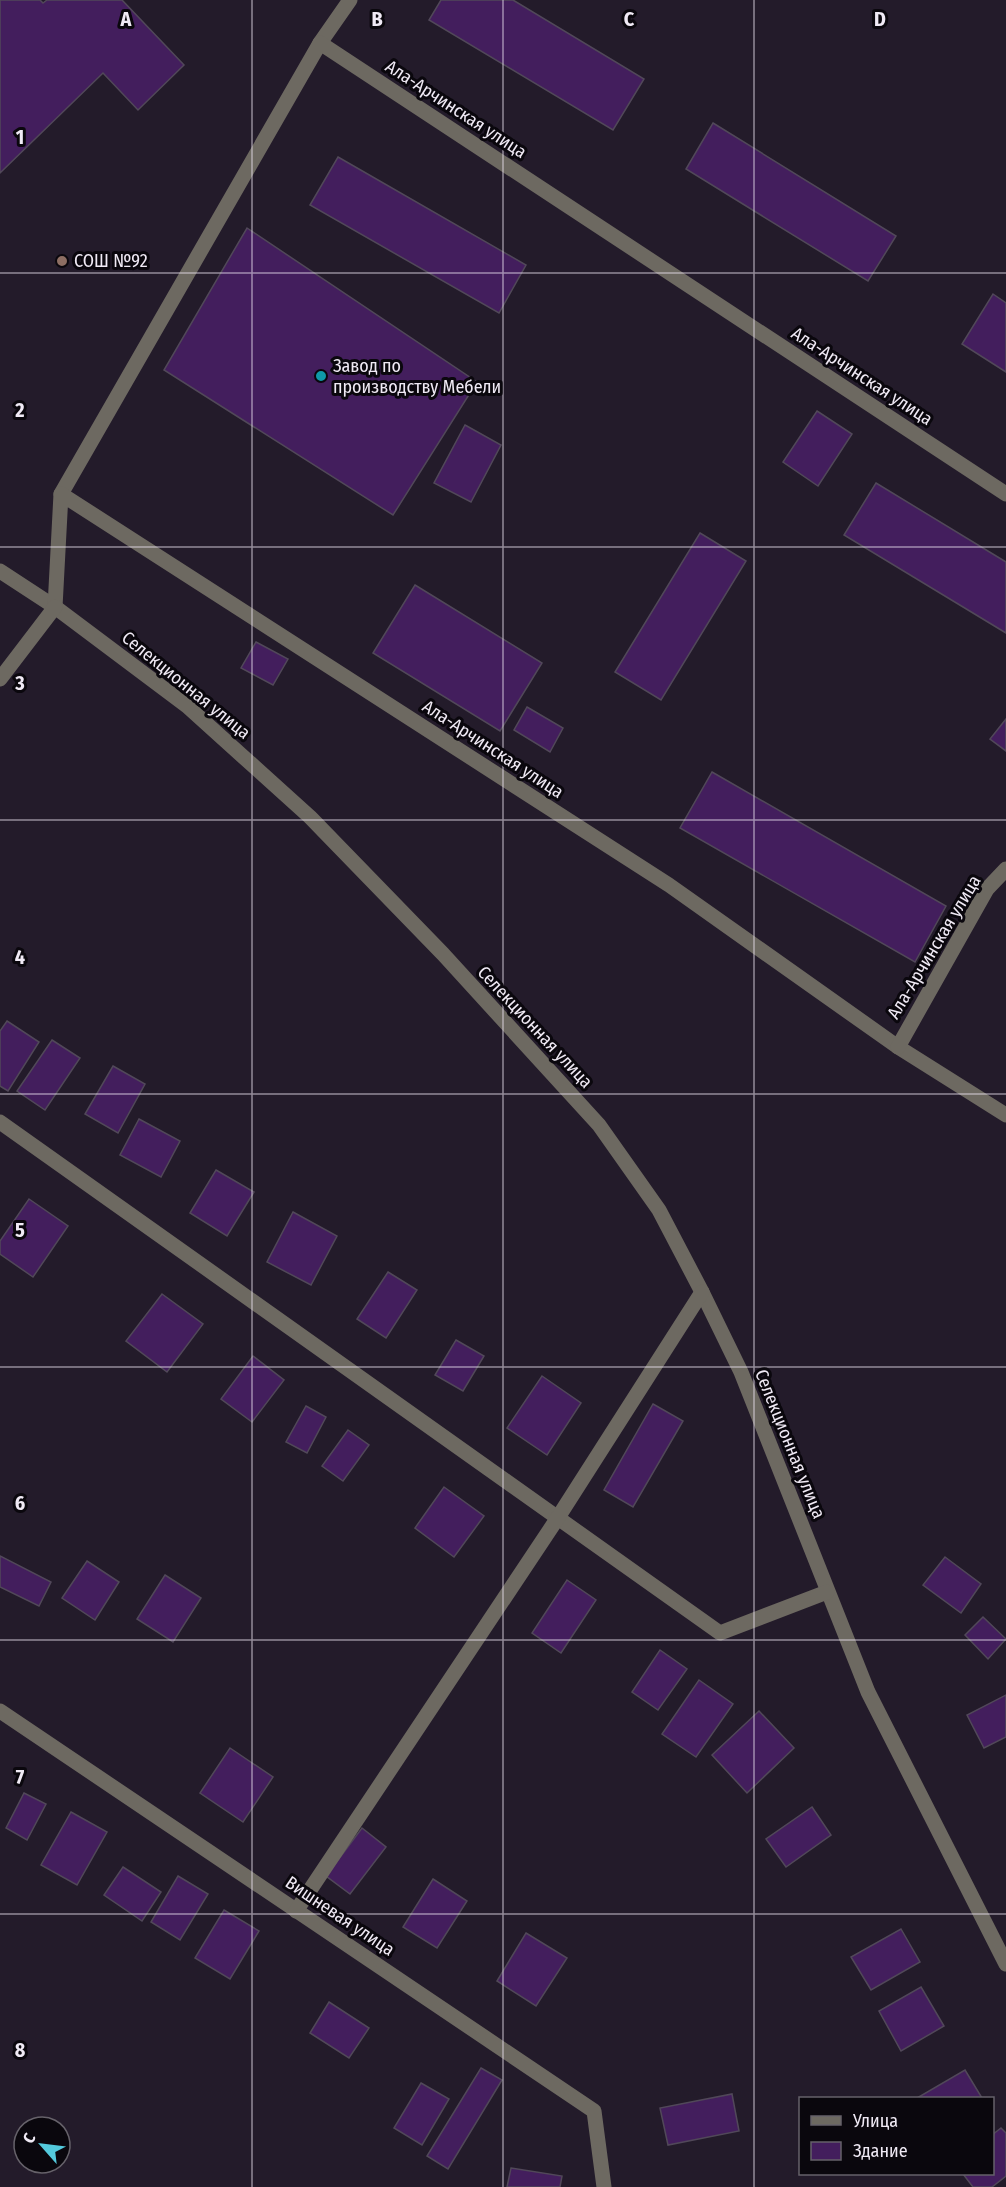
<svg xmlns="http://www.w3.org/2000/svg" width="1006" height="2187" font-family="'Fira Sans Condensed',sans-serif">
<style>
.building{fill:#431e5d;stroke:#514859;stroke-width:1.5}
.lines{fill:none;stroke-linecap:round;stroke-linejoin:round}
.minor{stroke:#6d6961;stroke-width:15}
.grid{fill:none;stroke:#f0eaf5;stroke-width:1.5;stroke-opacity:0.55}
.education-dot{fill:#8d6e63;stroke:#0a070d;stroke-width:2}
.culture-dot{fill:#0f9aa8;stroke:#0a070d;stroke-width:2}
.labels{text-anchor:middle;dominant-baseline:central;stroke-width:6;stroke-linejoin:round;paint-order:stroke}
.street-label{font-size:18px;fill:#f0eaf5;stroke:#0a070d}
.poi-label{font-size:18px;fill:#f0eaf5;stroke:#0a070d;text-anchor:start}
.grid-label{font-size:20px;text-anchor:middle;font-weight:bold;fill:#f0eaf5;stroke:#0a070d;stroke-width:6;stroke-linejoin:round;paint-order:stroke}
</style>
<rect width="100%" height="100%" fill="#231b2a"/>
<!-- building -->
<g class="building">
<path d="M 0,0 L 40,0 L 43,3 L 47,0 L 122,0 L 184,65 L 138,110 L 103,73 L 0,173 Z"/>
<path d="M 441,0 L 513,0 L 644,79 L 613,130 L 429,20 Z"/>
<path d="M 713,123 L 896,236 L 868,281 L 686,169 Z"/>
<path d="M 338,157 L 526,265 L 499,313 L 310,205 Z"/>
<path d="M 247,228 L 477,382 L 393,515 L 164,370 Z"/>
<path d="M 993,294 L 1006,303 L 1006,372 L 962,344 Z"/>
<path d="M 817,411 L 852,434 L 818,486 L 783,462 Z"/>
<path d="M 465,425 L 501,445 L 471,502 L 434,483 Z"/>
<path d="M 876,483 L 1006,562 L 1006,633 L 844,535 Z"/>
<path d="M 700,533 L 746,561 L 661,700 L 615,672 Z"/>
<path d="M 415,585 L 542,663 L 500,731 L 373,653 Z"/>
<path d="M 256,642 L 288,659 L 273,685 L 241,668 Z"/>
<path d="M 527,707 L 563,728 L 550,752 L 514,730 Z"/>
<path d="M 1006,719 L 1006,751 L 990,739 Z"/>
<path d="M 712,772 L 946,906 L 915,962 L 680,828 Z"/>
<path d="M 7,1021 L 39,1042 L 8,1091 L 0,1086 L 0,1031 Z"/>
<path d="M 52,1040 L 80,1058 L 45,1110 L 17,1091 Z"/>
<path d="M 113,1066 L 145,1084 L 118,1133 L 85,1114 Z"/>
<path d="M 139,1119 L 180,1141 L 161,1177 L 120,1155 Z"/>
<path d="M 216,1170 L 254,1192 L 227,1236 L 190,1213 Z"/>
<path d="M 29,1199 L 68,1226 L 33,1277 L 0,1254 L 0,1241 Z"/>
<path d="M 293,1212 L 337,1236 L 311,1285 L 267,1262 Z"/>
<path d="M 388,1272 L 417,1290 L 386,1338 L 357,1319 Z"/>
<path d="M 162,1294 L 203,1324 L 167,1372 L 126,1341 Z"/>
<path d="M 456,1340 L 484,1356 L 463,1391 L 435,1375 Z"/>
<path d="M 253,1356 L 284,1380 L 252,1422 L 221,1399 Z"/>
<path d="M 542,1376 L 581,1403 L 547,1455 L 507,1428 Z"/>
<path d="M 653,1404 L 683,1421 L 633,1507 L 604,1490 Z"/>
<path d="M 306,1406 L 326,1417 L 307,1453 L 286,1442 Z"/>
<path d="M 348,1430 L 369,1445 L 343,1481 L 322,1466 Z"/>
<path d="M 444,1487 L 484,1516 L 454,1557 L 415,1528 Z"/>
<path d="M 0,1556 L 51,1582 L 39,1606 L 0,1587 Z"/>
<path d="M 945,1557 L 981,1584 L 961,1613 L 923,1585 Z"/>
<path d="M 87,1561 L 119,1582 L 95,1620 L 62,1598 Z"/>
<path d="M 165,1575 L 201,1598 L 173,1642 L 137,1619 Z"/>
<path d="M 567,1580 L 596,1600 L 561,1653 L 532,1633 Z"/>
<path d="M 983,1617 L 1006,1639 L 988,1659 L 965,1635 Z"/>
<path d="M 660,1650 L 687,1669 L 658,1710 L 632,1692 Z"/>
<path d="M 699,1680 L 733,1704 L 696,1757 L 662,1734 Z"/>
<path d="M 1006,1695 L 1006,1737 L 984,1748 L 967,1715 Z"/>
<path d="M 759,1711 L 794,1748 L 747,1793 L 712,1755 Z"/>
<path d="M 230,1748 L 273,1777 L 243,1822 L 200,1793 Z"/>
<path d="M 24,1793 L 46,1804 L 27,1840 L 6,1828 Z"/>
<path d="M 812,1807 L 831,1835 L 786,1867 L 766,1839 Z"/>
<path d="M 71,1812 L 107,1832 L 77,1885 L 41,1865 Z"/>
<path d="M 362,1828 L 386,1847 L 350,1894 L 326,1876 Z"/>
<path d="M 123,1867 L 161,1892 L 142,1921 L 104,1895 Z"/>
<path d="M 178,1876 L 208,1894 L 180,1940 L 151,1922 Z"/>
<path d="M 433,1879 L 467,1901 L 437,1948 L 403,1927 Z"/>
<path d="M 224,1910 L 259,1931 L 230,1979 L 195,1958 Z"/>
<path d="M 901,1929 L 920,1962 L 871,1990 L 851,1957 Z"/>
<path d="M 526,1933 L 567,1958 L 536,2006 L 497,1981 Z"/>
<path d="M 921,1987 L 944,2026 L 901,2051 L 879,2011 Z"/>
<path d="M 329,2002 L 369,2028 L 349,2058 L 310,2033 Z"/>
<path d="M 481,2068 L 502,2080 L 448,2169 L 427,2156 Z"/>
<path d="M 965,2070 L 982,2098 L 917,2098 Z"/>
<path d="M 421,2083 L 449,2099 L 422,2145 L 394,2128 Z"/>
<path d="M 732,2094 L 739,2131 L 668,2145 L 660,2108 Z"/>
<path d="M 1001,2128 L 1006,2133 L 1006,2176 L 992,2187 L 973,2187 L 963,2174 L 992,2174 L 992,2135 Z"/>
<path d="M 511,2168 L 562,2176 L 560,2187 L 507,2187 Z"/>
</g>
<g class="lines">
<!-- minor -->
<g class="minor">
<path d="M 320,43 L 350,0"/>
<path d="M 61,494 L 320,43 L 1006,494"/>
<path d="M 0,571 L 55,607 L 187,706 L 310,817 L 443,954 L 599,1125 L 659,1210 L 702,1292 L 741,1372 L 868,1692 L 1006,1964"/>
<path d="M 55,607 L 61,494 L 669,885 L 898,1047 L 1006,1115"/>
<path d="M 0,679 L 55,607"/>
<path d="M 898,1047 L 987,889 L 1006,869"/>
<path d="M 0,1122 L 720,1633 L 827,1592"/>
<path d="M 0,1711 L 594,2111 L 604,2187"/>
<path d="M 296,1911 L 557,1519 L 702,1292"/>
</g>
</g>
<!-- grid -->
<path class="grid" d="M 252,0 L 252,2187M 503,0 L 503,2187M 754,0 L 754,2187M 0,273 L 1006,273M 0,547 L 1006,547M 0,820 L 1006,820M 0,1094 L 1006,1094M 0,1367 L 1006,1367M 0,1640 L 1006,1640M 0,1914 L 1006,1914"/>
<!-- markers -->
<circle class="education-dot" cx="62" cy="261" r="6"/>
<circle class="culture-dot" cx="321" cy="376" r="6"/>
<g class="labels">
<!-- street labels -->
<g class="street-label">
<text transform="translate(456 109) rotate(33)">Ала-Арчинская улица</text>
<text transform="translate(862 376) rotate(33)">Ала-Арчинская улица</text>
<text transform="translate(186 685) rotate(39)">Селекционная улица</text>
<text transform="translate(493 749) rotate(33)">Ала-Арчинская улица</text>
<text transform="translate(934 947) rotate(-59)">Ала-Арчинская улица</text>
<text transform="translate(535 1027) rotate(47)">Селекционная улица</text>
<text transform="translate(790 1444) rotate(68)">Селекционная улица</text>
<text transform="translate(340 1916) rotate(34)">Вишневая улица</text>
</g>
<!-- poi labels -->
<g class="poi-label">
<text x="74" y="261">СОШ №92</text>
<text x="333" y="366">Завод по<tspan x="333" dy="21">производству Мебели</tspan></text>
</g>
</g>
<g class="grid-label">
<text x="126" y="26">A</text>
<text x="377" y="26">B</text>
<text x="629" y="26">C</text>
<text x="880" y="26">D</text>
<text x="20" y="144">1</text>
<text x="20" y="417">2</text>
<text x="20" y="690">3</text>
<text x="20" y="964">4</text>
<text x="20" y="1237">5</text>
<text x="20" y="1510">6</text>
<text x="20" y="1784">7</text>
<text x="20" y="2057">8</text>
</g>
<!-- legend -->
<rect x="799" y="2097" width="195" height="78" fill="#0a070d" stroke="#66626a" stroke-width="1.5"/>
<rect x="811" y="2116" width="30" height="9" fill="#6d6961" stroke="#66626a" stroke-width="1.5"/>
<text x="853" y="2127" font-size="18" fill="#f0eaf5">Улица</text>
<rect x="811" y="2142" width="30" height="18" fill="#431e5d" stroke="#66626a" stroke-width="1.5"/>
<text x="853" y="2157" font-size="18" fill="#f0eaf5">Здание</text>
<!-- north arrow -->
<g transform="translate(42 2145) rotate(298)"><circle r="28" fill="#0a070d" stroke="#66626a" stroke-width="1.5"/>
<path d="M0-4.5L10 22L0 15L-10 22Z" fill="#54cadd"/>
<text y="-9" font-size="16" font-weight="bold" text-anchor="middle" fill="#f0eaf5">С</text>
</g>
</svg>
